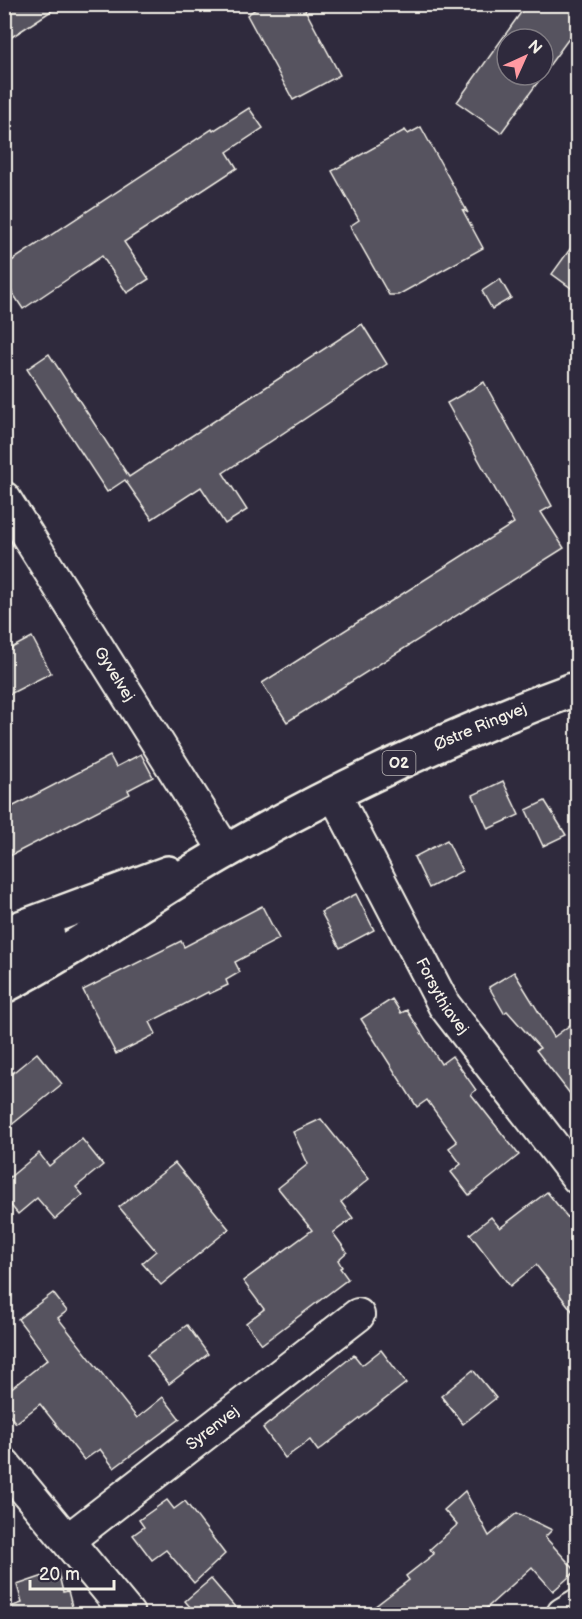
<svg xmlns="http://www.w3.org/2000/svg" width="582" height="1619" font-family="'Balsamiq Sans',sans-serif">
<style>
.building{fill:#56525f;stroke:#f4f1e8;stroke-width:1.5}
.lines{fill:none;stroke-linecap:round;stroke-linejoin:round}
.minor-casing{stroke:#f4f1e8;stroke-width:36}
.major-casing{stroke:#f4f1e8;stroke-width:38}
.minor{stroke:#2f2a3d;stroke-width:32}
.major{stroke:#2f2a3d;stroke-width:33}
.labels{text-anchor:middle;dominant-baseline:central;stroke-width:4.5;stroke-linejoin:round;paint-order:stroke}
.shield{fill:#2f2a3d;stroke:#b9b5b5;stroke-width:1.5}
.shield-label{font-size:15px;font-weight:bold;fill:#f4f1e8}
.street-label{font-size:16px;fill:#f4f1e8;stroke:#2f2a3d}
</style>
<rect width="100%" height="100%" fill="#2f2a3d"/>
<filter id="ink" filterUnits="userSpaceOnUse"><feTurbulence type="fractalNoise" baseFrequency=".0167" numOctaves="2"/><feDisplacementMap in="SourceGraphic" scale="12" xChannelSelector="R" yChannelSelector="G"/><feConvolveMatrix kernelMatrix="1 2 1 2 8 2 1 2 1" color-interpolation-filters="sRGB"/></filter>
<g filter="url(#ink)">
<!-- building -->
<g class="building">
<path d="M 4,4 L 62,4 L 4,42 Z"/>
<path d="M 263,4 L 302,4 L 340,75 L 293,100 L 247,15 Z"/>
<path d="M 527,4 L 578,4 L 578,26 L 543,74 L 543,39 L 507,39 L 507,75 L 543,75 L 501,133 L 457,102 Z"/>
<path d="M 249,108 L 263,128 L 227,152 L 237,168 L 124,242 L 149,279 L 127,293 L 102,256 L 23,309 L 4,280 L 4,266 L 212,129 L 213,131 Z"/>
<path d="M 421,127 L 468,213 L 462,209 L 483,248 L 398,295 L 389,295 L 350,226 L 359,220 L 332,171 L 405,130 L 408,134 Z"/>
<path d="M 578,238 L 578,293 L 552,274 Z"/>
<path d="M 500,279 L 511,298 L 492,309 L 482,291 Z"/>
<path d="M 362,324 L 387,364 L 223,473 L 247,510 L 225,524 L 201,487 L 152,519 L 125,480 L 107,492 L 27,369 L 49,354 L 129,477 Z"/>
<path d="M 484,382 L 552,506 L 541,512 L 564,548 L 287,722 L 262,683 L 514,523 L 447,403 Z"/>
<path d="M 32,637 L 51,673 L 4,697 L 4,652 Z"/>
<path d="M 141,754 L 153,777 L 128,790 L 130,794 L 4,859 L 4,811 L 110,756 L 116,767 Z"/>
<path d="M 503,781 L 519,815 L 488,829 L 473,795 Z"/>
<path d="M 545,801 L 566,835 L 543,846 L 526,810 Z"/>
<path d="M 447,840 L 462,871 L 429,888 L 414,857 Z"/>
<path d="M 356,894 L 374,930 L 340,948 L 321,912 Z"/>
<path d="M 262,906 L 279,939 L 235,962 L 240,972 L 226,980 L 228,985 L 209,994 L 208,992 L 150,1022 L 156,1034 L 116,1054 L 83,990 L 181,941 L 184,947 Z"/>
<path d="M 514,972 L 554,1037 L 578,1019 L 578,1104 L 536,1050 L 540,1048 L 507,1011 L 504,1013 L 489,987 Z"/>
<path d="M 392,999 L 401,1013 L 407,1010 L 441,1064 L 452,1056 L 476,1090 L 471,1094 L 519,1155 L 469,1195 L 451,1172 L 461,1164 L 449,1148 L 457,1142 L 427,1100 L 417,1107 L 361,1019 Z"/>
<path d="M 37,1053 L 62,1084 L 4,1131 L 4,1080 Z"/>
<path d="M 321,1119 L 369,1179 L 341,1202 L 353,1218 L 333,1233 L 347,1252 L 338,1260 L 342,1267 L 340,1268 L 348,1279 L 262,1344 L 246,1323 L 264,1309 L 243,1281 L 312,1230 L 278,1188 L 308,1164 L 293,1132 Z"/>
<path d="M 82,1139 L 103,1165 L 76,1187 L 83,1195 L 55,1219 L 37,1198 L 18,1214 L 4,1197 L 4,1182 L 39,1153 L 49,1166 Z"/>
<path d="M 175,1163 L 229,1229 L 161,1285 L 142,1263 L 156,1251 L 119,1207 Z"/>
<path d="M 547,1192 L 578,1230 L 578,1318 L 536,1265 L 510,1286 L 470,1234 L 491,1217 L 500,1228 Z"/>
<path d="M 53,1293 L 67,1311 L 58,1318 L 137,1418 L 163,1397 L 180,1419 L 114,1468 L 100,1449 L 84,1460 L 40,1404 L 16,1423 L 4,1409 L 4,1394 L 48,1359 L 18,1319 Z"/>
<path d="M 187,1325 L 208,1354 L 169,1384 L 147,1355 Z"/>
<path d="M 381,1350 L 406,1383 L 318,1451 L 310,1440 L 285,1458 L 263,1428 L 354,1355 L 362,1365 Z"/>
<path d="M 473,1370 L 496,1398 L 463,1424 L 441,1396 Z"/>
<path d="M 465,1491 L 489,1536 L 517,1513 L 552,1530 L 545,1537 L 576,1571 L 553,1591 L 532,1567 L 480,1614 L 365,1614 L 409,1580 L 406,1576 L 434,1554 L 430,1549 L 457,1525 L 444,1510 Z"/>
<path d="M 167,1500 L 174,1509 L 185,1501 L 225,1554 L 194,1583 L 166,1550 L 152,1560 L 133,1535 L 144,1527 L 139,1520 Z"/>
<path d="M 58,1571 L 63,1592 L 68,1591 L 74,1614 L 8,1614 L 7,1608 L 22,1603 L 17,1585 Z"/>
<path d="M 211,1579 L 241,1614 L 196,1614 L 185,1601 Z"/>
</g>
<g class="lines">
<!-- minor casing -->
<g class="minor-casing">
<g id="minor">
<path id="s1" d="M 4,498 L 226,852"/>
<path id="s2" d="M 335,795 L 444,1005 L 578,1178"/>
<path d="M 4,1464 L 128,1614"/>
<path id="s3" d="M 68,1540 L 358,1315"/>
<path d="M 563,1614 L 578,1605"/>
</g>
</g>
<!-- major casing -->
<g class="major-casing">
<g id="major">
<path d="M 4,934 L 168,873"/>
<path d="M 4,959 L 48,936"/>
<path id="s4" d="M 4,986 C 82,946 151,894 227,851 C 338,788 457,732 578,688"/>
</g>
</g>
<!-- minor -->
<use href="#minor" class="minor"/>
<!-- major -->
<use href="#major" class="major"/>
</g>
</g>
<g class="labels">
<!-- shield labels -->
<rect class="shield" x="382.5" y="751" width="33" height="24" rx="4.5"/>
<g class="shield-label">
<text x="399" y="763">O2</text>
</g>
<!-- street labels -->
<g class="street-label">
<text stroke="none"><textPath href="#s1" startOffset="208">Gyvelvej</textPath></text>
<text stroke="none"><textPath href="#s4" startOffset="543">Østre Ringvej</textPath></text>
<text stroke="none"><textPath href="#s2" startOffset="228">Forsythiavej</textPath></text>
<text stroke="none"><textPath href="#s3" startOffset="183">Syrenvej</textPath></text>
</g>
</g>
<!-- margin -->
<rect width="582" height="1619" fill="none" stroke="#2f2a3d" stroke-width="24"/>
<rect x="12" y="12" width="558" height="1595" fill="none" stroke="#f4f1e8" stroke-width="2" filter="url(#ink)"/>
<!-- north arrow -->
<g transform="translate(525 57) rotate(45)"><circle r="28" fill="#2f2a3d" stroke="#7e7a81" stroke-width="1.5"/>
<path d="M0-4.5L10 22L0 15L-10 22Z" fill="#ff9aa2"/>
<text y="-9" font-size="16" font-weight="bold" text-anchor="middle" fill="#f4f1e8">N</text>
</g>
<!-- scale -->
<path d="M30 1580v9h84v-9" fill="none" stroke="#f4f1e8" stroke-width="3"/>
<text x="39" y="1580" font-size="18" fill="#f4f1e8" stroke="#2f2a3d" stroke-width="4.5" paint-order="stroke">20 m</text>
</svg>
